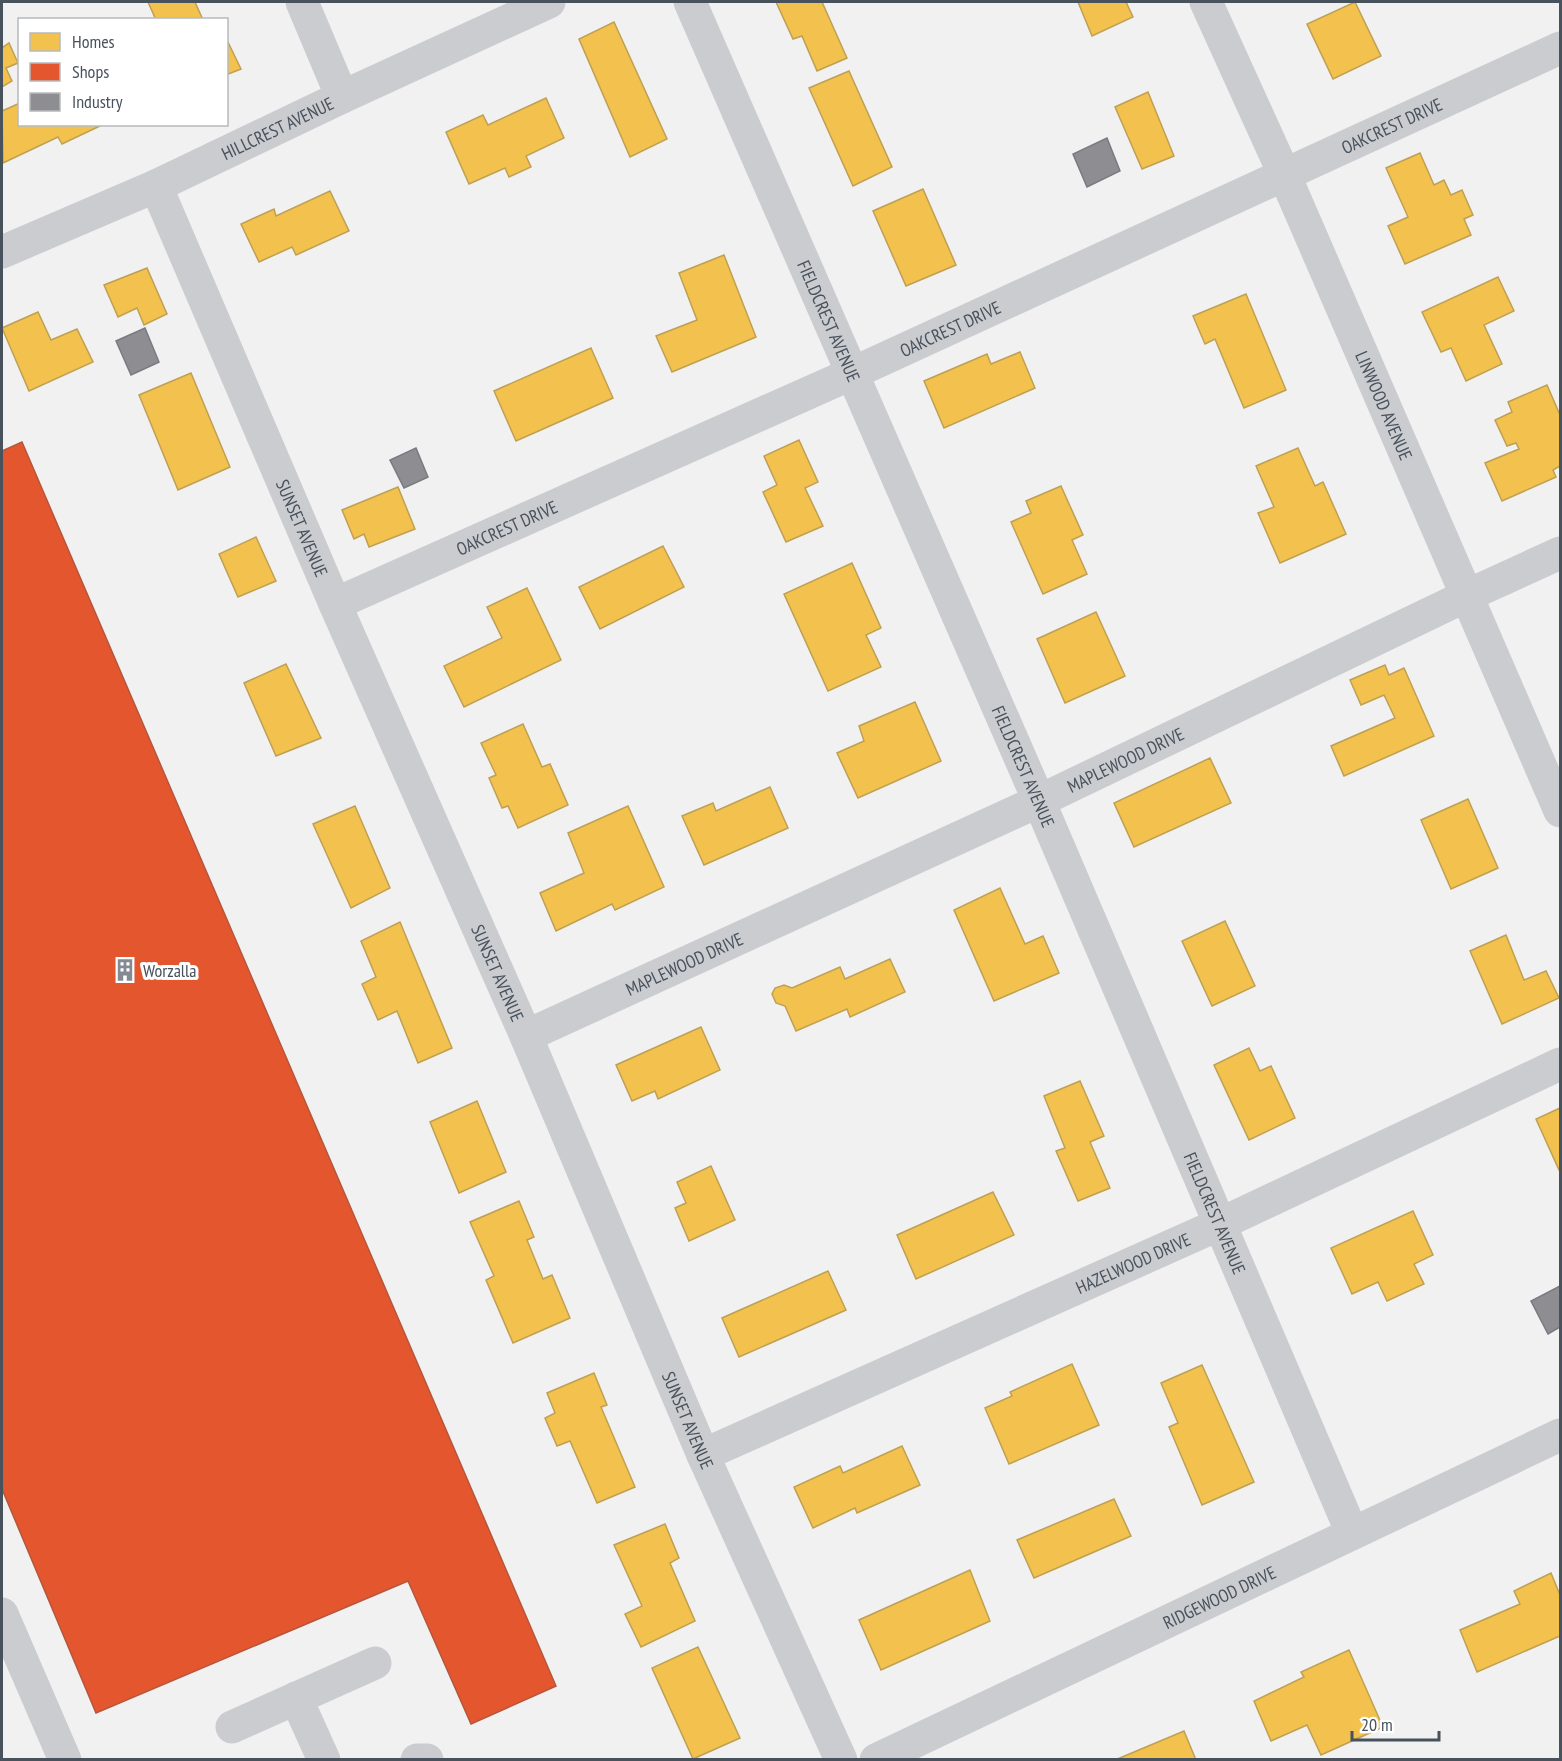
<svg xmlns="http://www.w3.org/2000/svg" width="1562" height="1761" font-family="'PT Sans Narrow',sans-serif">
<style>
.homes{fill:#f2c14e;stroke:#bfa052;stroke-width:1.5}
.shops{fill:#e4572e;stroke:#b5563c;stroke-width:1.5}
.industry{fill:#8d8d92;stroke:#787b82;stroke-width:1.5}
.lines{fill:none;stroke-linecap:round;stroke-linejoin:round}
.minor{stroke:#cbcccf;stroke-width:33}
.labels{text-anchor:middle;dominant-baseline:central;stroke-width:6;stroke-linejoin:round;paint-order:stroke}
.street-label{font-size:18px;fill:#48525d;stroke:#fff}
.poi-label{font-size:18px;fill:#48525d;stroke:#fff;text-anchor:start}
</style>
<rect width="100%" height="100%" fill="#f1f1f1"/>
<!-- homes -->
<g class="homes">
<path d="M 148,2 L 195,2 L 203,20 L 156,20 Z"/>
<path d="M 776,2 L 822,2 L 847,58 L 817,71 L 802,36 L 793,39 Z"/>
<path d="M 1078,2 L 1126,2 L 1133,17 L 1092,36 Z"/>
<path d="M 1355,2 L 1381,56 L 1333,79 L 1307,24 Z"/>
<path d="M 614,22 L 667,139 L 630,157 L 579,39 Z"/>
<path d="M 226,38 L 241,69 L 226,75 Z"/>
<path d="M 9,43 L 18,63 L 6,68 L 12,81 L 2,87 L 2,48 Z"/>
<path d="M 849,71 L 892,167 L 853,186 L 809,88 Z"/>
<path d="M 1148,92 L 1174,156 L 1142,169 L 1115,107 Z"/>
<path d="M 546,98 L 564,138 L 526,156 L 531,167 L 509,177 L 505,168 L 469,184 L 446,132 L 483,115 L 488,125 Z"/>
<path d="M 20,103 L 20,124 L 102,125 L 62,144 L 58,137 L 3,163 L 2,111 Z"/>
<path d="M 1420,153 L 1434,185 L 1444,180 L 1451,195 L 1462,190 L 1473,215 L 1464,219 L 1471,235 L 1405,264 L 1388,226 L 1408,217 L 1386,168 Z"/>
<path d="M 923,189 L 956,265 L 906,286 L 873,211 Z"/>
<path d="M 330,191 L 349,231 L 296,255 L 292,247 L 259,262 L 241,224 L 274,209 L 276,216 Z"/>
<path d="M 724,255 L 756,337 L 672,372 L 656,336 L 697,320 L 679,273 Z"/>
<path d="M 147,268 L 167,314 L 144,325 L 137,308 L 118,317 L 104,285 Z"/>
<path d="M 1498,277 L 1514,311 L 1484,325 L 1502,364 L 1466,381 L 1451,348 L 1441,352 L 1422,312 Z"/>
<path d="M 1246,294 L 1286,390 L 1244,408 L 1215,339 L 1205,344 L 1193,316 Z"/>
<path d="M 38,312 L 51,340 L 77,329 L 93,362 L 29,391 L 2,328 Z"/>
<path d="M 591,348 L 613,398 L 516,441 L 494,391 Z"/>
<path d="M 1020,352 L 1035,388 L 944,428 L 924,381 L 987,354 L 991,364 Z"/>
<path d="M 191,373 L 230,467 L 178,490 L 139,395 Z"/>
<path d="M 1547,385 L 1560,415 L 1560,466 L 1553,470 L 1556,477 L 1502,501 L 1485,463 L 1519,449 L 1516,443 L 1507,446 L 1495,420 L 1512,412 L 1508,402 Z"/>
<path d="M 799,440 L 818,482 L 805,488 L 823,526 L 786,542 L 763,492 L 777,485 L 764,456 Z"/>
<path d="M 1298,448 L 1315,486 L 1323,482 L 1346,534 L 1280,563 L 1258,513 L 1274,507 L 1256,466 Z"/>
<path d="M 1061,486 L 1083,535 L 1072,540 L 1087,574 L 1043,594 L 1011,522 L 1031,513 L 1026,501 Z"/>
<path d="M 398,487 L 415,529 L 369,547 L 364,534 L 354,539 L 342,510 Z"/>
<path d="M 256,537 L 276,581 L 238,597 L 219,554 Z"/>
<path d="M 663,546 L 684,587 L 600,629 L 579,587 Z"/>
<path d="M 852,563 L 881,628 L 866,635 L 881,667 L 828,691 L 784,594 Z"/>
<path d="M 527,588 L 561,660 L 464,707 L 444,666 L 502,638 L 487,607 Z"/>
<path d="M 1096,612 L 1125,676 L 1065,703 L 1037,639 Z"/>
<path d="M 286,664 L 321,738 L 276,756 L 244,683 Z"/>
<path d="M 1385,665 L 1389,675 L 1404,668 L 1434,736 L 1344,776 L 1331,746 L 1395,718 L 1384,695 L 1361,705 L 1350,680 Z"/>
<path d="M 915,702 L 941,761 L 858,798 L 837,753 L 864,741 L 859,726 Z"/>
<path d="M 523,724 L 542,767 L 550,764 L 568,805 L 518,828 L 508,806 L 502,808 L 489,778 L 496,775 L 481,743 Z"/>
<path d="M 1210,758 L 1231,803 L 1134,847 L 1114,803 Z"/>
<path d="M 770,787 L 788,828 L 704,865 L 682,816 L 713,803 L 716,811 Z"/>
<path d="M 1468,799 L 1498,868 L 1451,889 L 1421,820 Z"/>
<path d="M 355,806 L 390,888 L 351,908 L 313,824 Z"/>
<path d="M 628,806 L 664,887 L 615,910 L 612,904 L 556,931 L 540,893 L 584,873 L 568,833 Z"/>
<path d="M 1000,888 L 1025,944 L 1043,936 L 1059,973 L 994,1001 L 954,910 Z"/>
<path d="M 1225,921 L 1255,986 L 1212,1006 L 1182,941 Z"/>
<path d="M 400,922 L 452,1048 L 418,1063 L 397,1011 L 378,1020 L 362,984 L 376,977 L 361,941 Z"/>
<path d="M 1506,935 L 1524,980 L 1546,971 L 1559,998 L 1502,1024 L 1470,951 Z"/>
<path d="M 890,959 L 905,992 L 850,1017 L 847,1009 L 796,1031 L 785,1006 L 776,1003 L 772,994 L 775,988 L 784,985 L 792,988 L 840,967 L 845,979 Z"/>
<path d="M 701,1027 L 720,1070 L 658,1099 L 655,1091 L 632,1101 L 616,1065 Z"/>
<path d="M 1249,1048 L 1260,1071 L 1271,1066 L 1295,1118 L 1249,1140 L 1214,1065 Z"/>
<path d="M 1080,1081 L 1104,1136 L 1090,1142 L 1110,1188 L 1078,1201 L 1056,1151 L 1065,1148 L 1044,1096 Z"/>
<path d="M 477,1101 L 506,1172 L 459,1193 L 430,1122 Z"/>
<path d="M 1560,1108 L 1560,1169 L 1559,1170 L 1536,1119 Z"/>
<path d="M 711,1166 L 735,1220 L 689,1241 L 675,1208 L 686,1203 L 677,1182 Z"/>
<path d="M 993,1192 L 1014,1235 L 916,1279 L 897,1235 Z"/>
<path d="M 519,1201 L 534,1237 L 527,1240 L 543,1279 L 552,1275 L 570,1318 L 513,1343 L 486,1280 L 494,1276 L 470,1222 Z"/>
<path d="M 1413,1211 L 1433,1255 L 1414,1264 L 1424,1284 L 1387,1301 L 1378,1282 L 1352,1294 L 1331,1248 Z"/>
<path d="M 828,1271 L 846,1310 L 739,1357 L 722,1318 Z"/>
<path d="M 1072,1364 L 1099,1425 L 1009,1464 L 985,1408 L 1012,1396 L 1010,1392 Z"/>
<path d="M 1202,1365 L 1254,1482 L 1202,1505 L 1169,1427 L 1178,1423 L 1161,1383 Z"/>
<path d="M 594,1373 L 607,1405 L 601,1407 L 635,1487 L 597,1503 L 570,1441 L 557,1446 L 545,1418 L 555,1413 L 547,1393 Z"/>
<path d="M 902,1446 L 920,1485 L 857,1513 L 855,1508 L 813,1528 L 794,1487 L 840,1466 L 843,1473 Z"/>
<path d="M 1114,1499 L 1131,1536 L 1034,1578 L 1017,1540 Z"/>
<path d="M 665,1524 L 679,1558 L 670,1563 L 695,1621 L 641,1647 L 625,1614 L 642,1606 L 614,1545 Z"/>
<path d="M 970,1570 L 990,1621 L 881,1670 L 859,1620 Z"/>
<path d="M 1551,1573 L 1560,1595 L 1560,1636 L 1477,1672 L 1460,1630 L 1520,1604 L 1514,1591 Z"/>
<path d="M 698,1647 L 740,1738 L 693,1759 L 652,1668 Z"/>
<path d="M 1349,1650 L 1383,1727 L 1321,1755 L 1307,1725 L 1271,1741 L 1254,1701 L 1304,1677 L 1301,1672 Z"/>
<path d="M 1184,1731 L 1196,1760 L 1115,1760 Z"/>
</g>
<!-- shops -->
<path class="shops" d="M 22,442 L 556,1686 L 471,1724 L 408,1581 L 96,1713 L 2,1489 L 2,451 Z"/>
<!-- industry -->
<g class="industry">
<path d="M 1107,138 L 1120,171 L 1087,187 L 1073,154 Z"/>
<path d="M 145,328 L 159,362 L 131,375 L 116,341 Z"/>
<path d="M 416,448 L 428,477 L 404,488 L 390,460 Z"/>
<path d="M 1560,1286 L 1560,1327 L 1548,1334 L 1531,1301 Z"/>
</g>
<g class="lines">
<!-- minor -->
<g class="minor">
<path d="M 302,2 L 342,97"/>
<path id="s1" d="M 690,2 L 1039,801 L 1352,1533"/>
<path id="s2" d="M 1206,2 L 1285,176 L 1560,811"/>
<path id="s3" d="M 156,186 L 335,604 L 526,1036 L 703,1455 L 841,1760"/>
<path id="s4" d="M 2,252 L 156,186 L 342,97 L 549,2"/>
<path id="s5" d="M 335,604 L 853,373 L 1560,48"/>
<path id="s6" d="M 526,1036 L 1039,801 L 1468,595 L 1560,553"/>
<path id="s7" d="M 703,1455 L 1220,1224 L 1560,1064"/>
<path d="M 2,1614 L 65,1760"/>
<path d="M 296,1698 L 324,1760"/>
<path d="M 232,1727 L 375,1663"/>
<path d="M 417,1760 L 427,1760"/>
<path id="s8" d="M 876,1760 L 1560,1435"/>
</g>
</g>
<!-- icons -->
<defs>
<g id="building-bare" transform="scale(1.8)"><path d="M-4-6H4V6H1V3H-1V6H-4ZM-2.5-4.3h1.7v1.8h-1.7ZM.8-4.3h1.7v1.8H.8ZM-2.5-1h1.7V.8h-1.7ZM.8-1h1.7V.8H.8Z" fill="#838a91" stroke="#fff" stroke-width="2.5" paint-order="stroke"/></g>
</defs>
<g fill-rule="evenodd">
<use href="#building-bare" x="125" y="970"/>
</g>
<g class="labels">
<!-- street labels -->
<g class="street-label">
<text stroke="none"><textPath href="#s5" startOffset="1160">OAKCREST DRIVE</textPath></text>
<text stroke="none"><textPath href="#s4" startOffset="302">HILLCREST AVENUE</textPath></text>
<text stroke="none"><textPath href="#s1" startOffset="348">FIELDCREST AVENUE</textPath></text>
<text stroke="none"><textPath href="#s5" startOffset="674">OAKCREST DRIVE</textPath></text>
<text stroke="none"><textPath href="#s2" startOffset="441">LINWOOD AVENUE</textPath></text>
<text stroke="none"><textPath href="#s3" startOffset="372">SUNSET AVENUE</textPath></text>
<text stroke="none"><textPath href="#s5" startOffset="188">OAKCREST DRIVE</textPath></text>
<text stroke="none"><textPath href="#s6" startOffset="660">MAPLEWOOD DRIVE</textPath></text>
<text stroke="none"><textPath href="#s1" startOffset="834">FIELDCREST AVENUE</textPath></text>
<text stroke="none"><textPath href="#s6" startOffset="174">MAPLEWOOD DRIVE</textPath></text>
<text stroke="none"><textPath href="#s3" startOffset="858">SUNSET AVENUE</textPath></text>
<text stroke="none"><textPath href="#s1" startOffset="1320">FIELDCREST AVENUE</textPath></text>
<text stroke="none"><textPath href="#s7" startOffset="471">HAZELWOOD DRIVE</textPath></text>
<text stroke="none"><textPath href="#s3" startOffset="1344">SUNSET AVENUE</textPath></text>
<text stroke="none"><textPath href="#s8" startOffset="380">RIDGEWOOD DRIVE</textPath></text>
</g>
<!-- poi labels -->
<g class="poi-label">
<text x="143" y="970">Worzalla</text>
</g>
</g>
<!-- border -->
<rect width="1562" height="1761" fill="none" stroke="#48525d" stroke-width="6"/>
<!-- legend -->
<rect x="18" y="18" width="210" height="108" fill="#ffffff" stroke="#b6babe" stroke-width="1.5"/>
<rect x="30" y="33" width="30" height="18" fill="#f2c14e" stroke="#b6babe" stroke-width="1.5"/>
<text x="72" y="48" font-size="18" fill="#48525d">Homes</text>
<rect x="30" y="63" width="30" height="18" fill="#e4572e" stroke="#b6babe" stroke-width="1.5"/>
<text x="72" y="78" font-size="18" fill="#48525d">Shops</text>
<rect x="30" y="93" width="30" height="18" fill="#8d8d92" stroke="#b6babe" stroke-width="1.5"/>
<text x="72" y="108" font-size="18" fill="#48525d">Industry</text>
<!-- scale -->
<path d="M1352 1731v9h87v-9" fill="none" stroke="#48525d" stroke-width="3"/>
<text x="1361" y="1731" font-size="18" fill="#48525d" stroke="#ffffff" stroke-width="4.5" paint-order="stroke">20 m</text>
</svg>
